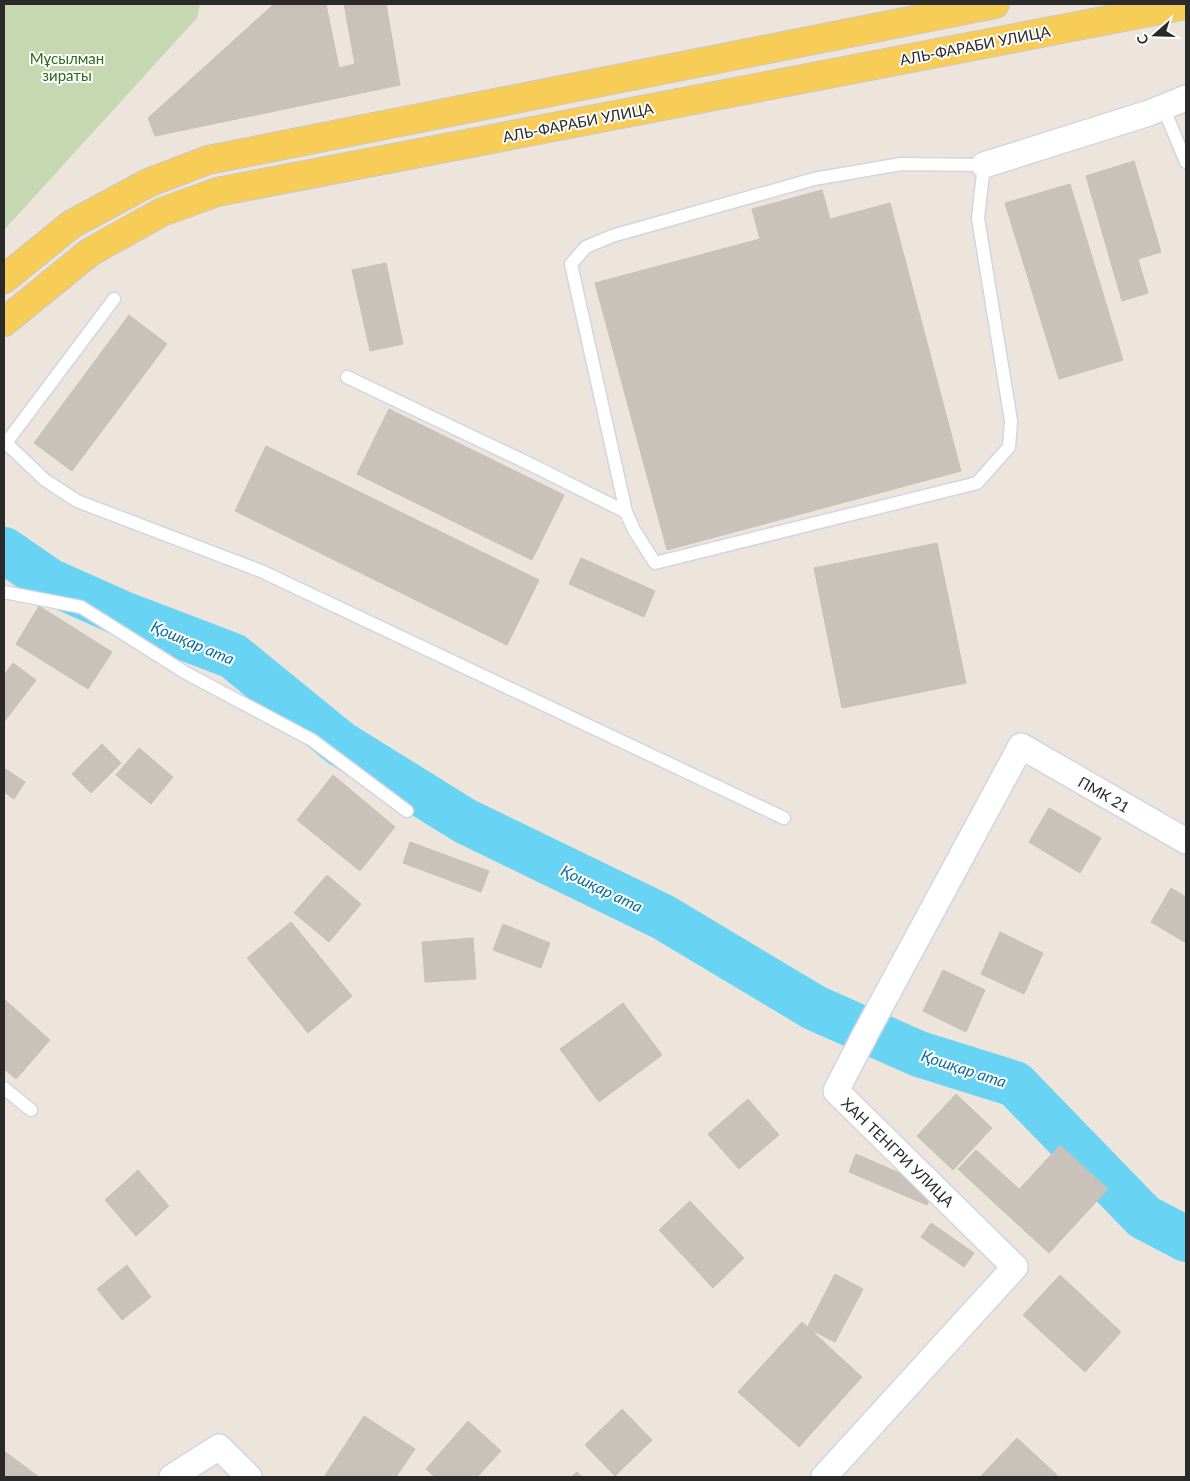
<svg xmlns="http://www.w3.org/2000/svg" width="1190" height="1481" font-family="Lato,sans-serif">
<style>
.cemetery{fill:#c5d8b2}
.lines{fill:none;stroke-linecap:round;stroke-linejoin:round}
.river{stroke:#69d3f4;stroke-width:46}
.building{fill:#c8c2bb;stroke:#c8c1b5}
.lane-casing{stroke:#d1d5e4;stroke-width:15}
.street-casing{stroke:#d1d5e4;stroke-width:28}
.primary-casing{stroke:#c8c8c8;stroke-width:30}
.lane{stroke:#fff;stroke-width:12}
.street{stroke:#fff;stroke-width:25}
.primary{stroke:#f7cd57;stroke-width:28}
.labels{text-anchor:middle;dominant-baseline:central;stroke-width:4;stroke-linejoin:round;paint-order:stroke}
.street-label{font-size:15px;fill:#2a2a2a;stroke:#fff}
.park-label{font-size:15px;fill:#2a6b17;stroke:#fff}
.water-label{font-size:16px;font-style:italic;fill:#0770a1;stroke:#fff}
</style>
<rect width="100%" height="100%" fill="#ede5db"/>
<!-- cemetery -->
<path class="cemetery" d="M 4,4 L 200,4 L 197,18 L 4,230 Z"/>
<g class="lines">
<!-- river -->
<path class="river" d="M 4,550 L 49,581 L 123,614 L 233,656 L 341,744 L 465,821 L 663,917 L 815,1008 L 919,1054 L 1015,1084 L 1144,1217 L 1186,1239"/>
</g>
<!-- building -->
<g class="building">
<path d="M 274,4 L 326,4 L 339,68 L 355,64 L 344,4 L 386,4 L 400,85 L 155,136 L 148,118 Z"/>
<path d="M 1134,161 L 1161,252 L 1138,259 L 1148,293 L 1122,301 L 1086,176 Z"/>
<path d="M 1070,184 L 1123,360 L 1059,379 L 1005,203 Z"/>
<path d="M 822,190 L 830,219 L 890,203 L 961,471 L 667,550 L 595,283 L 760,239 L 752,209 Z"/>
<path d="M 386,263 L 403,344 L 370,351 L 352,270 Z"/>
<path d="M 129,315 L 167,344 L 72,471 L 34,443 Z"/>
<path d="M 389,409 L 564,495 L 532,560 L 357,474 Z"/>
<path d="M 266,446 L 539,580 L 507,645 L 235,511 Z"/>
<path d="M 937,543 L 966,683 L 842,708 L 814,568 Z"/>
<path d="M 581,558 L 655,591 L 644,617 L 569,584 Z"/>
<path d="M 39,606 L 112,652 L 88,689 L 16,644 Z"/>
<path d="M 13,663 L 36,680 L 4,722 L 4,675 Z"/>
<path d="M 102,744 L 121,763 L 91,793 L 72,774 Z"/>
<path d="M 139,748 L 173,777 L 151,804 L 116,775 Z"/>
<path d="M 4,768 L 25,782 L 14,799 L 4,792 Z"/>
<path d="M 333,775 L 395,827 L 360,871 L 297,820 Z"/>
<path d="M 1049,808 L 1101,838 L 1080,873 L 1029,842 Z"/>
<path d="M 410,842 L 489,871 L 481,892 L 403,863 Z"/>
<path d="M 327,875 L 361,904 L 329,942 L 294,913 Z"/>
<path d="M 1171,888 L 1186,897 L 1186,943 L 1151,922 Z"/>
<path d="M 291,922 L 352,996 L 308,1033 L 247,958 Z"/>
<path d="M 503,924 L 550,943 L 541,968 L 493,950 Z"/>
<path d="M 1000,932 L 1043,953 L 1024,994 L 981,974 Z"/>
<path d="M 473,938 L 476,979 L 425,982 L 422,942 Z"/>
<path d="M 943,970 L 985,990 L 966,1032 L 923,1011 Z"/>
<path d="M 4,999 L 50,1040 L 16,1079 L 4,1069 Z"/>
<path d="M 623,1003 L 662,1055 L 599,1102 L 560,1049 Z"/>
<path d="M 956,1094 L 992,1128 L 953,1170 L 917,1136 Z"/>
<path d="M 748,1099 L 779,1135 L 739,1169 L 708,1134 Z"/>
<path d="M 1060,1145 L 1108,1189 L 1049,1253 L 1001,1209 Z"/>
<path d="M 976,1150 L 1019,1189 L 1001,1209 L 958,1169 Z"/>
<path d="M 856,1154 L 934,1188 L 927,1205 L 849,1172 Z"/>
<path d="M 138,1170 L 169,1206 L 136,1236 L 105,1200 Z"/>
<path d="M 690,1201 L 744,1258 L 713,1288 L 659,1230 Z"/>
<path d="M 931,1223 L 974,1253 L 964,1267 L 921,1237 Z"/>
<path d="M 127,1265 L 151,1297 L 122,1320 L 97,1289 Z"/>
<path d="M 835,1274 L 863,1289 L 835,1342 L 807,1328 Z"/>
<path d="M 1060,1275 L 1121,1332 L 1085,1372 L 1023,1315 Z"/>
<path d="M 802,1322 L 862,1377 L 799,1447 L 738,1392 Z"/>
<path d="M 622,1409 L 652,1440 L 615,1476 L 585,1445 Z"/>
<path d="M 364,1416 L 415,1449 L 396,1477 L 324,1477 Z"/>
<path d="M 468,1421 L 501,1451 L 477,1477 L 435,1477 L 426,1469 Z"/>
<path d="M 1017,1438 L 1057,1475 L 1055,1477 L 980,1477 Z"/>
<path d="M 4,1451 L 39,1477 L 4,1477 Z"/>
<path d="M 577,1472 L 582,1477 L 571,1477 Z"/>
</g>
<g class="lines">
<!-- lane casing -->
<g class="lane-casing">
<g id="lane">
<path d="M 1163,107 L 1186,162"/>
<path d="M 901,164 L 984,165 L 978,218 L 1011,421 L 1009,447 L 977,483 L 655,563 L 634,530 L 626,512 L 571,264 L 586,247 L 612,236 L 814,179 Z"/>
<path d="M 347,377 L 534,466 L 626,512"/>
<path d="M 4,441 L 45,480 L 77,501 L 261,571 L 784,818"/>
<path d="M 6,443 L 114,299"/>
<path d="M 4,592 L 81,607 L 186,673 L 312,740 L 407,811"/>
<path d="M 4,1088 L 31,1110"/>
</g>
</g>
<!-- street casing -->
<g class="street-casing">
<g id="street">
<path d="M 984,165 L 1149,113 L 1186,98"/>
<path d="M 172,1477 L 219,1447 L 249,1477"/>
<path d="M 824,1477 L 1015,1267 L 836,1091 L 867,1031 L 1021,746 L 1186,841"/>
</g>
</g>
<!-- primary casing -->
<g class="primary-casing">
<g id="primary">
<path d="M 4,279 L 72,224 L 148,183 L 208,160 L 995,4"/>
<path d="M 4,322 L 90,252 L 162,212 L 217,192 L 1186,5"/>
</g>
</g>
<!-- lane -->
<use href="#lane" class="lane"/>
<!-- street -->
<use href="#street" class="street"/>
<!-- primary -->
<use href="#primary" class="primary"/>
</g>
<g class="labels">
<!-- street labels -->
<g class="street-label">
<text transform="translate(975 45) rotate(-11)">АЛЬ-ФАРАБИ УЛИЦА</text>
<text transform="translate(578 122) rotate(-11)">АЛЬ-ФАРАБИ УЛИЦА</text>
<text transform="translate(1104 794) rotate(30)">ПМК 21</text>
<text transform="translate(898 1152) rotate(44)">ХАН ТЕНГРИ УЛИЦА</text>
</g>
<!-- park labels -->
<g class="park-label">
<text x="67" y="58">Мұсылман<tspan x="67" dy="17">зираты</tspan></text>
</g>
<!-- water labels -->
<g class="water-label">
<text transform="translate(193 642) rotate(23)">Қошқар ата</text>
<text transform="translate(602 888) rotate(26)">Қошқар ата</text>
<text transform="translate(964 1068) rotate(18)">Қошқар ата</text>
</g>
</g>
<!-- border -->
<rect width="1190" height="1481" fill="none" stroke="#2a2a2a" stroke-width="10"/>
<!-- north arrow -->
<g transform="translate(1155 35) rotate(250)" stroke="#ffffff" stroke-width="4" paint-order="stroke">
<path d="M0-4L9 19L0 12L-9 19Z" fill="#2a2a2a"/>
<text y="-8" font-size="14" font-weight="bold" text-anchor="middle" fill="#2a2a2a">С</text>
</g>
</svg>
